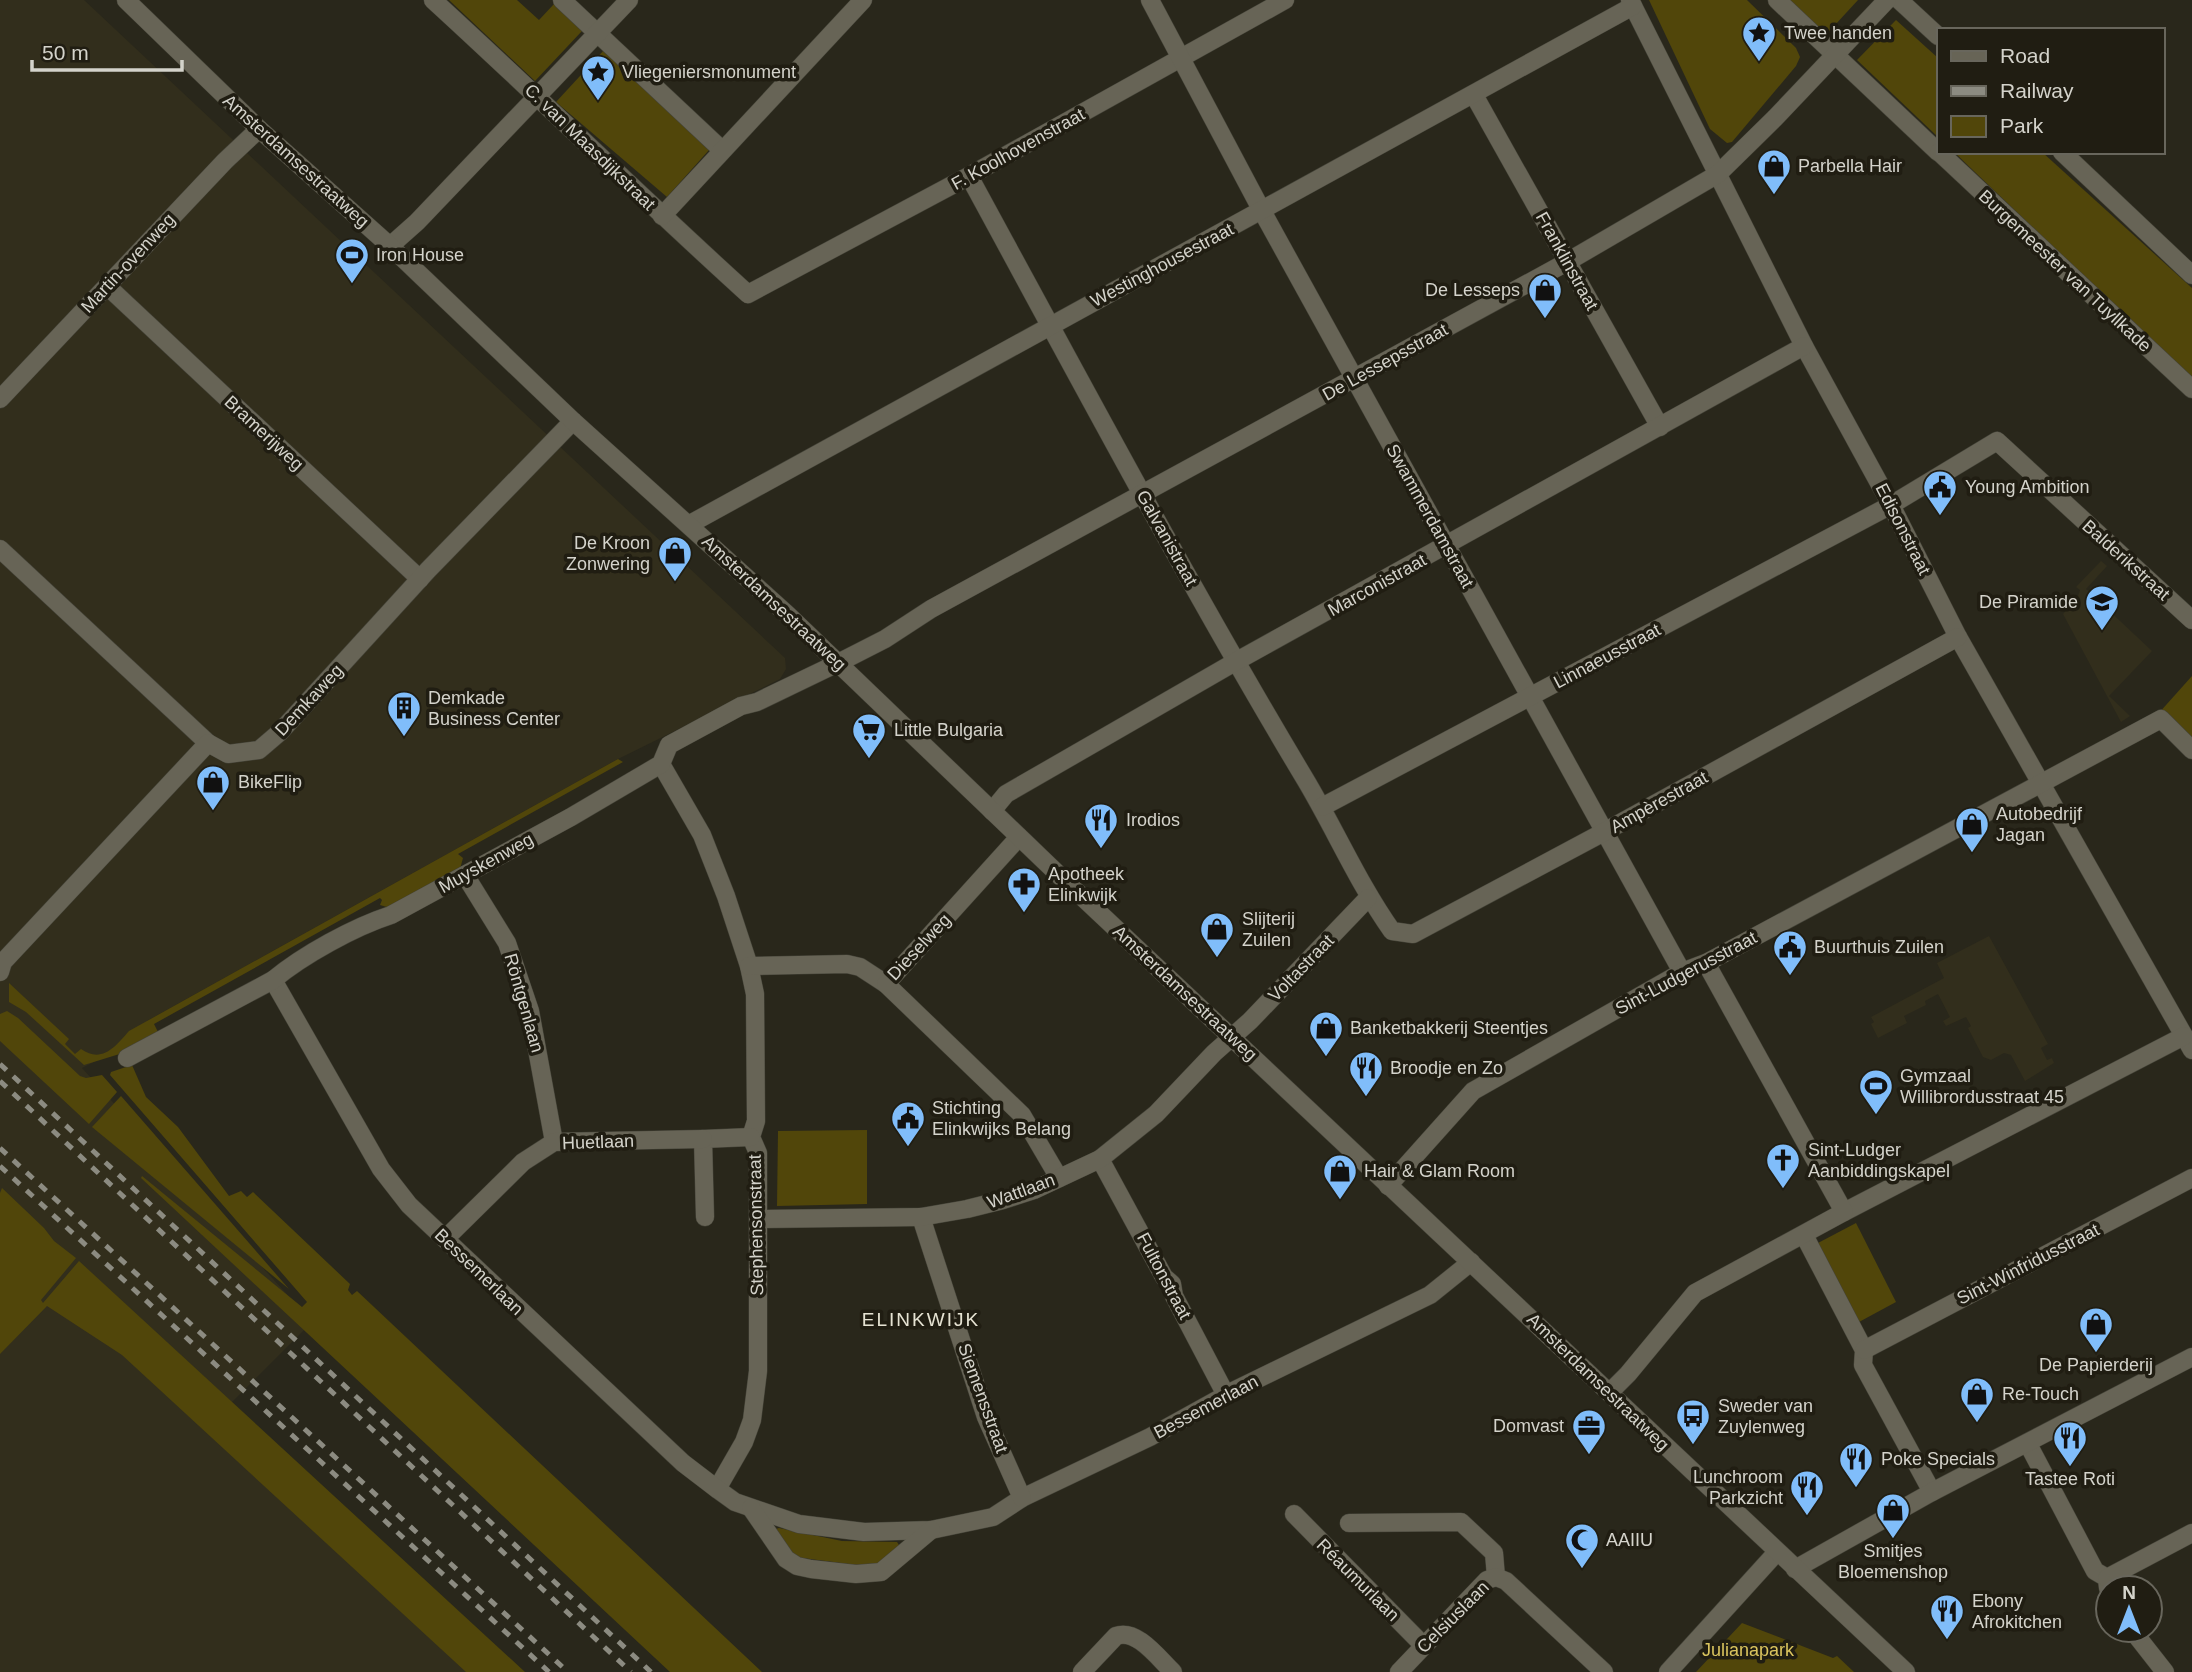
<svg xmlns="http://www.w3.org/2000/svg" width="2192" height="1672" font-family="Arial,sans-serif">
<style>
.built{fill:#322e1c}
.green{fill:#51460a}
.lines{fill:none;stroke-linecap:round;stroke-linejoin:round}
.minor-casing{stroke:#444338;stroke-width:19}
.tertiary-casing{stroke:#444338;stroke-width:19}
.secondary-casing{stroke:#444338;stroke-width:19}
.minor{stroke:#676456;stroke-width:18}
.tertiary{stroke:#676456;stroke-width:18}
.secondary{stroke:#676456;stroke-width:18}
.rail{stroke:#8c8b81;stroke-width:5;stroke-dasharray:9 9;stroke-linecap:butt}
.labels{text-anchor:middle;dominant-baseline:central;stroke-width:7;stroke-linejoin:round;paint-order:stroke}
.poi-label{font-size:18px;fill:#d4d3cb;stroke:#201d12;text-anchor:start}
.street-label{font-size:18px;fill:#d4d3cb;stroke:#201d12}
.park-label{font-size:18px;fill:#dac45e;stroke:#201d12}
.neighbourhood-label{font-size:19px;letter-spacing:2px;fill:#e5e2d2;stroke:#201d12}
</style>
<rect width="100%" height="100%" fill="#29271b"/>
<!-- built -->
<g class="built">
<path d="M 0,0 L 84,0 L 785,658 L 786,669 L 780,679 L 618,759 L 147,1021 L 120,1049 L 82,1068 L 312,1322 L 217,1417 L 497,1672 L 0,1672 Z"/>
<path d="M 2101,561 L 2107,566 L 2086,589 L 2152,651 L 2109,696 L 2130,716 L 2121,722 L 2063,614 L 2077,599 L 2080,590 L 2076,587 Z"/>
<path d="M 1989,936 L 2048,1044 L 2041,1048 L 2047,1060 L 2052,1058 L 2054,1063 L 2025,1081 L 2011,1055 L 2004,1053 L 1991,1060 L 1983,1057 L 1968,1028 L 1971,1026 L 1966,1017 L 1946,1026 L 1943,1021 L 1950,1017 L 1938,994 L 1925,1001 L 1926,1005 L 1904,1016 L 1907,1023 L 1878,1038 L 1871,1024 L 1874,1022 L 1871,1017 L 1944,978 L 1937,963 Z"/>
</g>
<!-- green -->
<g class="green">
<path d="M 449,0 L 517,0 L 539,20 L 554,4 L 582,31 L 535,81 Z"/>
<path d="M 1649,0 L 1747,0 L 1796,48 L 1800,57 L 1796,66 L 1732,142 L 1727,143 L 1710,129 Z"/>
<path d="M 1788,0 L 1858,0 L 1823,38 Z"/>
<path d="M 1896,20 L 1938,58 L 1938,137 L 1857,60 Z"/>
<path d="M 604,50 L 709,150 L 667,197 L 556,102 Z"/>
<path d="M 1954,152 L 2042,152 L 2192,288 L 2192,380 Z"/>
<path d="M 2192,676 L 2192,747 L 2158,714 Z"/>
<path d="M 618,759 L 623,762 L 458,854 L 463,858 L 460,869 L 390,908 L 380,905 L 382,900 L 380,898 L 154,1024 L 158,1032 L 126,1052 L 84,1065 L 26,1012 L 9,1002 L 9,983 L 69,1039 L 65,1044 L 75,1054 L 81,1049 C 102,1064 116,1046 129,1031 Z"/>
<path d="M 7,1011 L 18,1018 L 80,1076 L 86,1078 L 102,1075 L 117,1092 L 89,1124 L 0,1041 L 0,1014 Z"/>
<path d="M 132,1065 L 146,1097 L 178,1127 L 229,1196 L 241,1191 L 247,1197 L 253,1192 L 350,1284 L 348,1290 L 352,1295 L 357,1291 L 762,1672 L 670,1672 L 141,1178 L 142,1176 L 302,1307 L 307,1302 L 110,1075 L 111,1072 Z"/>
<path d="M 121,1096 L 289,1289 L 92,1127 Z"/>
<path d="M 867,1130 L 867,1204 L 777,1206 L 778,1131 Z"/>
<path d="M 2,1188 L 44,1228 L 54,1241 L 76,1258 L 41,1300 L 43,1303 L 79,1261 L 525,1672 L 466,1672 L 122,1355 L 47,1306 L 0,1354 L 0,1193 Z"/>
<path d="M 1856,1223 L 1896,1302 L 1859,1322 L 1818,1243 Z"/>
<path d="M 779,1528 L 842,1541 L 897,1542 L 899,1545 L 879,1565 L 871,1567 L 795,1557 L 790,1555 L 776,1529 Z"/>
<path d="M 1742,1623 L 1833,1658 L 1837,1656 L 1854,1672 L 1696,1672 Z"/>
</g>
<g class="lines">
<!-- minor casing -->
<g class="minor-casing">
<g id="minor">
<path d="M 433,0 C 539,97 642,198 748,294 L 969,176 L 1285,0"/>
<path d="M 562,0 L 722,150"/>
<path d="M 1150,0 L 1262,211 L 1682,972"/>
<path d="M 1630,0 L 1804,346 L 1891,505 L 1958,637 L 2192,1050"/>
<path d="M 1474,95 L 1660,427"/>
<path d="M 969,176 C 1079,378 1187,582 1305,779 C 1335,829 1358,883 1392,931 L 1413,934 L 1604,832 L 1958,637"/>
<path d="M 662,216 L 863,0"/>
<path d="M 390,246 L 417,222 L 629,0"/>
<path d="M 107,286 L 420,579"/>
<path d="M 0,399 L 225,161 L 259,129"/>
<path d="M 690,524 L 1633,6"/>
<path d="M 0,549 L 208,743"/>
<path d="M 661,764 L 702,835 L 726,896 L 749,966 L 755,994 L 756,1121 L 751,1137 L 758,1153 L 758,1371 L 752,1420 L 744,1442 L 717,1489"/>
<path d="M 1322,807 L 1891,505 L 1997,441 L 2192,620"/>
<path d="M 992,811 L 1006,794 L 1235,662 L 1804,346"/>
<path d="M 465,875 L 507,943 L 530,1011 L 554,1142"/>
<path d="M 749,966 L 847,964 L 860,967 L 886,984 L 1019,837"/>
<path d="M 0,972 L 3,962 L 208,743 L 228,754 L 259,750 L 280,732 L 428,570 L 573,421"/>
<path d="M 273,980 L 381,1169 L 409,1205 L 683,1463 L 717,1489 L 735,1502 L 799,1524 L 864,1532 L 931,1530 L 993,1517 L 1022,1498 L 1150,1437 L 1233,1391 L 1430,1295 L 1471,1262"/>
<path d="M 886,984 L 1022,1115 L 1059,1178"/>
<path d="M 127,1058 L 273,980 C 303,955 354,927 391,915 L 571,817 L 661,764 L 669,745 L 741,706 L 757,702 L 838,663"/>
<path d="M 1100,1159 L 1164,1277 L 1172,1284 L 1174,1296 L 1226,1395"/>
<path d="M 1388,1186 L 1473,1091 L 1682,972 L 1706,963 L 2161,719 L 2192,750"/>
<path d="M 1844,1212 L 2184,1036"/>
<path d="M 705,1217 L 703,1139 L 751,1137"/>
<path d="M 921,1217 L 986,1417 L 1022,1498"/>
<path d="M 759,1219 L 921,1217 L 967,1209 L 1003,1200 L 1034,1190 L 1100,1159 L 1156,1114 L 1214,1053 L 1250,1021 L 1368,898"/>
<path d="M 1804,1235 L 1864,1350 L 1863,1365 L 1932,1492"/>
<path d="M 445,1239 L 523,1162 L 554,1142 L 703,1139"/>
<path d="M 1864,1350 L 2192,1178"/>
<path d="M 1610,1392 L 1628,1374 L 1695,1293 L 1844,1212 L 1706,963"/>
<path d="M 2028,1444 L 2095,1571 L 2107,1578 L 2108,1588"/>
<path d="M 751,1508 L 786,1559 L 797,1566 L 811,1569 L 856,1574 L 881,1572 L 931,1530"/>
<path d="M 1294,1514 L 1423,1645"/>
<path d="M 1349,1523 L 1461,1522 L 1494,1553 L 1496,1577"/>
<path d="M 2107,1578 L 2192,1533"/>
<path d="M 2132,1630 L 2165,1672"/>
<path d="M 1082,1672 L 1116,1636 C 1137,1628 1159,1659 1173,1672"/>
<path d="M 1399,1672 L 1487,1580 L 1496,1577 L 1506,1581 L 1604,1672"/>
<path d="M 1668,1672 L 1777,1552"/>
</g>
</g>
<!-- tertiary casing -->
<g class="tertiary-casing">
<g id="tertiary">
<path d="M 1777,0 L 1938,152"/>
<path d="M 1899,0 L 1938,36"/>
<path d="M 1939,152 L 2192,389"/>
<path d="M 2062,152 L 2192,275"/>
<path d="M 838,663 L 885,639 L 931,609 L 1567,262 L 1718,174 L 1775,118 L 1887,0"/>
<path d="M 1795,1569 L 1932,1492 L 2192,1357"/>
</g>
</g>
<!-- secondary casing -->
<g class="secondary-casing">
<path id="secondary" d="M 126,0 L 259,129 L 390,246 L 573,421 L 789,616 L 1060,876 L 1906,1672"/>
</g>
<!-- minor -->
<use href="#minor" class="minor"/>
<!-- tertiary -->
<use href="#tertiary" class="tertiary"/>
<!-- secondary -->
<use href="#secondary" class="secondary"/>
<!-- rail -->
<g class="rail">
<path d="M 0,1064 L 651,1672"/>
<path d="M 0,1081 L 631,1672"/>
<path d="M 0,1148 L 568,1672"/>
<path d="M 0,1166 L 549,1672"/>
</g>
</g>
<!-- icons -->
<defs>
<g id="sight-pin" transform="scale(1.75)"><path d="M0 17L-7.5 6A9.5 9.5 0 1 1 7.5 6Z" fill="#80bdfa" stroke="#201d12"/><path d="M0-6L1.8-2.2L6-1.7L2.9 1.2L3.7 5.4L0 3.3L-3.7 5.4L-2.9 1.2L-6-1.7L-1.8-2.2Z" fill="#111"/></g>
<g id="shop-pin" transform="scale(1.75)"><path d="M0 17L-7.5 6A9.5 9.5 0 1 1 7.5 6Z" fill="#80bdfa" stroke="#201d12"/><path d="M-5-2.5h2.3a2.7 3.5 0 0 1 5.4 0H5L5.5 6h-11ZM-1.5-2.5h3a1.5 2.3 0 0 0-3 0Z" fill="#111"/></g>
<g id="stadium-pin" transform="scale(1.75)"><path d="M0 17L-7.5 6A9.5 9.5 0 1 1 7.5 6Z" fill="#80bdfa" stroke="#201d12"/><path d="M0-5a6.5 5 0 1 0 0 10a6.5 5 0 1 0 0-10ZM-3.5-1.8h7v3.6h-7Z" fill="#111"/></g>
<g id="civic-pin" transform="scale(1.75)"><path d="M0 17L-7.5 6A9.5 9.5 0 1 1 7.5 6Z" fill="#80bdfa" stroke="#201d12"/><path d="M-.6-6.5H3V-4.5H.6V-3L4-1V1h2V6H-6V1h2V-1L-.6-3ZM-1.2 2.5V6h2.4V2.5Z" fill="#111"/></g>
<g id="school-pin" transform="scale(1.75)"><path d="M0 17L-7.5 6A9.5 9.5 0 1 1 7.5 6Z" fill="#80bdfa" stroke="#201d12"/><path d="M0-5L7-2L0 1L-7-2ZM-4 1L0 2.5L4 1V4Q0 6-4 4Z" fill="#111"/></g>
<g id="building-pin" transform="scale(1.75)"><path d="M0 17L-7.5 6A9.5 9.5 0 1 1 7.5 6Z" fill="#80bdfa" stroke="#201d12"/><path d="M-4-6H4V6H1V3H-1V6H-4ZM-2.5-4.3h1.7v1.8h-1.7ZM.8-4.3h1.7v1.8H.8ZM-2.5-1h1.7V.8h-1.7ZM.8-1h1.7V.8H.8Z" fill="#111"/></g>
<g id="supermarket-pin" transform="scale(1.75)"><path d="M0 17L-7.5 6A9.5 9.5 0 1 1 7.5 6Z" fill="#80bdfa" stroke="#201d12"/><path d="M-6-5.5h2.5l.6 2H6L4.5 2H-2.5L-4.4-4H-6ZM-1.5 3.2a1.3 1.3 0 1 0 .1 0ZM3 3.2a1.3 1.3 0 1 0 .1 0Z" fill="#111"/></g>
<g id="restaurant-pin" transform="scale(1.75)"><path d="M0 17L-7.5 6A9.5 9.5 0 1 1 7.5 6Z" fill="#80bdfa" stroke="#201d12"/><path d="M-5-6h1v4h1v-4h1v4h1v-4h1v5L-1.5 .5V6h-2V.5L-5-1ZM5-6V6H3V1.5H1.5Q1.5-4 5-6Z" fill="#111"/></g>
<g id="pharmacy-pin" transform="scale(1.75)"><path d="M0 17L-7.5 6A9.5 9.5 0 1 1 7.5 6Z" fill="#80bdfa" stroke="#201d12"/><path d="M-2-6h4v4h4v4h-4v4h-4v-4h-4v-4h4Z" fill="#111"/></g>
<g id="church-pin" transform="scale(1.75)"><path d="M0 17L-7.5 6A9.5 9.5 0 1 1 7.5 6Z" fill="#80bdfa" stroke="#201d12"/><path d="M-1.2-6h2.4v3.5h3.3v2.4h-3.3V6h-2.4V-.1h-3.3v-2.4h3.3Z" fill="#111"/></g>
<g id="bus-pin" transform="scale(1.75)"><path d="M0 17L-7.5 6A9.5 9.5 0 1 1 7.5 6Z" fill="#80bdfa" stroke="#201d12"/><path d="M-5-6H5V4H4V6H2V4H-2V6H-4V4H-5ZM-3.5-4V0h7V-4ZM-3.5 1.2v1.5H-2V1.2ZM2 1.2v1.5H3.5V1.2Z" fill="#111"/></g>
<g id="office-pin" transform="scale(1.75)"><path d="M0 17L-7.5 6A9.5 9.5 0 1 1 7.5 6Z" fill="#80bdfa" stroke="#201d12"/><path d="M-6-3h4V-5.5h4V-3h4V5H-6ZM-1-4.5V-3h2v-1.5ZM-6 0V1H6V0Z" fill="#111"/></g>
<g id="mosque-pin" transform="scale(1.75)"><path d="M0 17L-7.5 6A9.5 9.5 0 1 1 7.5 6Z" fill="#80bdfa" stroke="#201d12"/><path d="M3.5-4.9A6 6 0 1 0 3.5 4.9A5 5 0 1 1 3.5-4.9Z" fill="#111"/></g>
</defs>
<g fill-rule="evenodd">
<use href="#sight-pin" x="1759" y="33"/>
<use href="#sight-pin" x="598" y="72"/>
<use href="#shop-pin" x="1774" y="166"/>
<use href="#stadium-pin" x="352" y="255"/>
<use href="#shop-pin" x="1545" y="290"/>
<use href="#civic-pin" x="1940" y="487"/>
<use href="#shop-pin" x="675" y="553"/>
<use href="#school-pin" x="2102" y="602"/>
<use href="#building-pin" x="404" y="708"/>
<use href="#supermarket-pin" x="869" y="730"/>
<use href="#shop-pin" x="213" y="782"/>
<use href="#restaurant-pin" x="1101" y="820"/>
<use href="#shop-pin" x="1972" y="824"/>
<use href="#pharmacy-pin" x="1024" y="884"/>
<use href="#shop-pin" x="1217" y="929"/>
<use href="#civic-pin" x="1790" y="947"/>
<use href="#shop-pin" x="1326" y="1028"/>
<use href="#restaurant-pin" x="1366" y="1068"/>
<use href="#stadium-pin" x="1876" y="1086"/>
<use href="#civic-pin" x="908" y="1118"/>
<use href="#church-pin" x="1783" y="1160"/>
<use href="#shop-pin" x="1340" y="1171"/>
<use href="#shop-pin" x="2096" y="1324"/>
<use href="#shop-pin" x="1977" y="1394"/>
<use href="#bus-pin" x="1693" y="1416"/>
<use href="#office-pin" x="1589" y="1426"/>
<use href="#restaurant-pin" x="2070" y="1438"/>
<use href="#restaurant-pin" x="1856" y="1459"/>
<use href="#restaurant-pin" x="1807" y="1487"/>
<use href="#shop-pin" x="1893" y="1510"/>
<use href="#mosque-pin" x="1582" y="1540"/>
<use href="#restaurant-pin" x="1947" y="1611"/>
</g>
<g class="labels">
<!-- poi labels -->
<g class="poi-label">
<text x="1784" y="33">Twee handen</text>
<text x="622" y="72">Vliegeniersmonument</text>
<text x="1798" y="166">Parbella Hair</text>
<text x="376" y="255">Iron House</text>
<text x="1520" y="290" text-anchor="end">De Lesseps</text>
<text x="1965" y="487">Young Ambition</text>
<text x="650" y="543" text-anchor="end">De Kroon<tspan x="650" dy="21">Zonwering</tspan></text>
<text x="2078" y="602" text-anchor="end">De Piramide</text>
<text x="428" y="698">Demkade<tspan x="428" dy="21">Business Center</tspan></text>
<text x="894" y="730">Little Bulgaria</text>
<text x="238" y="782">BikeFlip</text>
<text x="1996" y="814">Autobedrijf<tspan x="1996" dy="21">Jagan</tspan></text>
<text x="1126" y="820">Irodios</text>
<text x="1048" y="874">Apotheek<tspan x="1048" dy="21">Elinkwijk</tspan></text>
<text x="1242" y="919">Slijterij<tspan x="1242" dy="21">Zuilen</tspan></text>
<text x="1814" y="947">Buurthuis Zuilen</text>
<text x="1350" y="1028">Banketbakkerij Steentjes</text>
<text x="1390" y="1068">Broodje en Zo</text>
<text x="1900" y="1076">Gymzaal<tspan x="1900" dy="21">Willibrordusstraat 45</tspan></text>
<text x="932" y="1108">Stichting<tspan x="932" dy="21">Elinkwijks Belang</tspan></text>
<text x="1808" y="1150">Sint-Ludger<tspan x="1808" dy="21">Aanbiddingskapel</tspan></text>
<text x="1364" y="1171">Hair &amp; Glam Room</text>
<text x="2096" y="1365" text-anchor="middle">De Papierderij</text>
<text x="2002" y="1394">Re-Touch</text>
<text x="1718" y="1406">Sweder van<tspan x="1718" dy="21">Zuylenweg</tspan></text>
<text x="1564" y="1426" text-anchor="end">Domvast</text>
<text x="1881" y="1459">Poke Specials</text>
<text x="1783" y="1477" text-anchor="end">Lunchroom<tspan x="1783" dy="21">Parkzicht</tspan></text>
<text x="2070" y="1479" text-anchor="middle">Tastee Roti</text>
<text x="1606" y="1540">AAIIU</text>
<text x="1893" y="1551" text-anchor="middle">Smitjes<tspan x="1893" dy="21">Bloemenshop</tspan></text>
<text x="1972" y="1601">Ebony<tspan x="1972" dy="21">Afrokitchen</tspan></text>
</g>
<!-- street labels -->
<g class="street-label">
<text transform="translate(590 147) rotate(44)">C. van Maasdijkstraat</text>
<text transform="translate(1018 149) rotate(-29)">F. Koolhovenstraat</text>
<text transform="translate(296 161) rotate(42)">Amsterdamsestraatweg</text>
<text transform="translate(1567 261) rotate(61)">Franklinstraat</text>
<text transform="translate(128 263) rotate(-47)">Martin-ovenweg</text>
<text transform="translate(1162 265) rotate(-28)">Westinghousestraat</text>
<text transform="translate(2065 271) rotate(43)">Burgemeester van Tuyllkade</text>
<text transform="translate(1385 362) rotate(-29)">De Lessepsstraat</text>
<text transform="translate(264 433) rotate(43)">Bramerijweg</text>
<text transform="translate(1430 516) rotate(61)">Swammerdamstraat</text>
<text transform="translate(1903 529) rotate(63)">Edisonstraat</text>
<text transform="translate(1167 538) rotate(61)">Galvanistraat</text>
<text transform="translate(2126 560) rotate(42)">Balderikstraat</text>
<text transform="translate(1377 585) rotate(-29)">Marconistraat</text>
<text transform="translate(774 603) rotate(43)">Amsterdamsestraatweg</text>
<text transform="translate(1607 656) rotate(-28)">Linnaeusstraat</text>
<text transform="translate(309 700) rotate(-47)">Demkaweg</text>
<text transform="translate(1659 802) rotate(-29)">Ampèrestraat</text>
<text transform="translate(486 863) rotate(-29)">Muyskenweg</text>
<text transform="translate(919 947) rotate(-47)">Dieselweg</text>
<text transform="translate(1301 968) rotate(-46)">Voltastraat</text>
<text transform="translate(1686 973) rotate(-28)">Sint-Ludgerusstraat</text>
<text transform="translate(1185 993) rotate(43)">Amsterdamsestraatweg</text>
<text transform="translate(524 1003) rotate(74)">Röntgenlaan</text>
<text transform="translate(598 1142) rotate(-2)">Huetlaan</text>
<text transform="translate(1021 1191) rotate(-20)">Wattlaan</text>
<text transform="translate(756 1225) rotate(-91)">Stephensonstraat</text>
<text transform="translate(2028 1264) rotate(-27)">Sint-Winfridusstraat</text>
<text transform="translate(479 1272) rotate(44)">Bessemerlaan</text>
<text transform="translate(1164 1276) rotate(62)">Fultonstraat</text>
<text transform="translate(1598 1382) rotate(44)">Amsterdamsestraatweg</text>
<text transform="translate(983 1398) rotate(70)">Siemensstraat</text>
<text transform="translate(1206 1407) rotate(-28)">Bessemerlaan</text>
<text transform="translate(1358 1580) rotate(45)">Réaumurlaan</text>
<text transform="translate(1453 1617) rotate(-45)">Celsiuslaan</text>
</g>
<!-- park labels -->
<g class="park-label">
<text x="1748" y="1650">Julianapark</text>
</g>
<!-- neighbourhood labels -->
<g class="neighbourhood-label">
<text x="921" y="1319">ELINKWIJK</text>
</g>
</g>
<!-- legend -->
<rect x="1937" y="28" width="228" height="126" fill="#201d12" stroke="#68665c" stroke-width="2"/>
<rect x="1951" y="51" width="35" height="10" fill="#676456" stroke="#68665c" stroke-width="2"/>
<text x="2000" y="63" font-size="21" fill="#d4d3cb">Road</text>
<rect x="1951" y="86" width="35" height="10" fill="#8c8b81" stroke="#68665c" stroke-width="2"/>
<text x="2000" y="98" font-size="21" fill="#d4d3cb">Railway</text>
<rect x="1951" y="116" width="35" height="21" fill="#51460a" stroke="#68665c" stroke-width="2"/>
<text x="2000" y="133" font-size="21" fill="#d4d3cb">Park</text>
<!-- north arrow -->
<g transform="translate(2129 1609)"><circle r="33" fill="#201d12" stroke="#68665c" stroke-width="2"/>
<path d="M0-5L12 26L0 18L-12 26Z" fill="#80bdfa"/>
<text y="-10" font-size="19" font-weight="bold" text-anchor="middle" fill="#d4d3cb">N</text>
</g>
<!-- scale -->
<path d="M32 60v10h150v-10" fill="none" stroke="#d4d3cb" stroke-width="3.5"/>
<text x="42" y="60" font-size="21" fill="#d4d3cb" stroke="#201d12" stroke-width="5" paint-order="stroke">50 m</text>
</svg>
